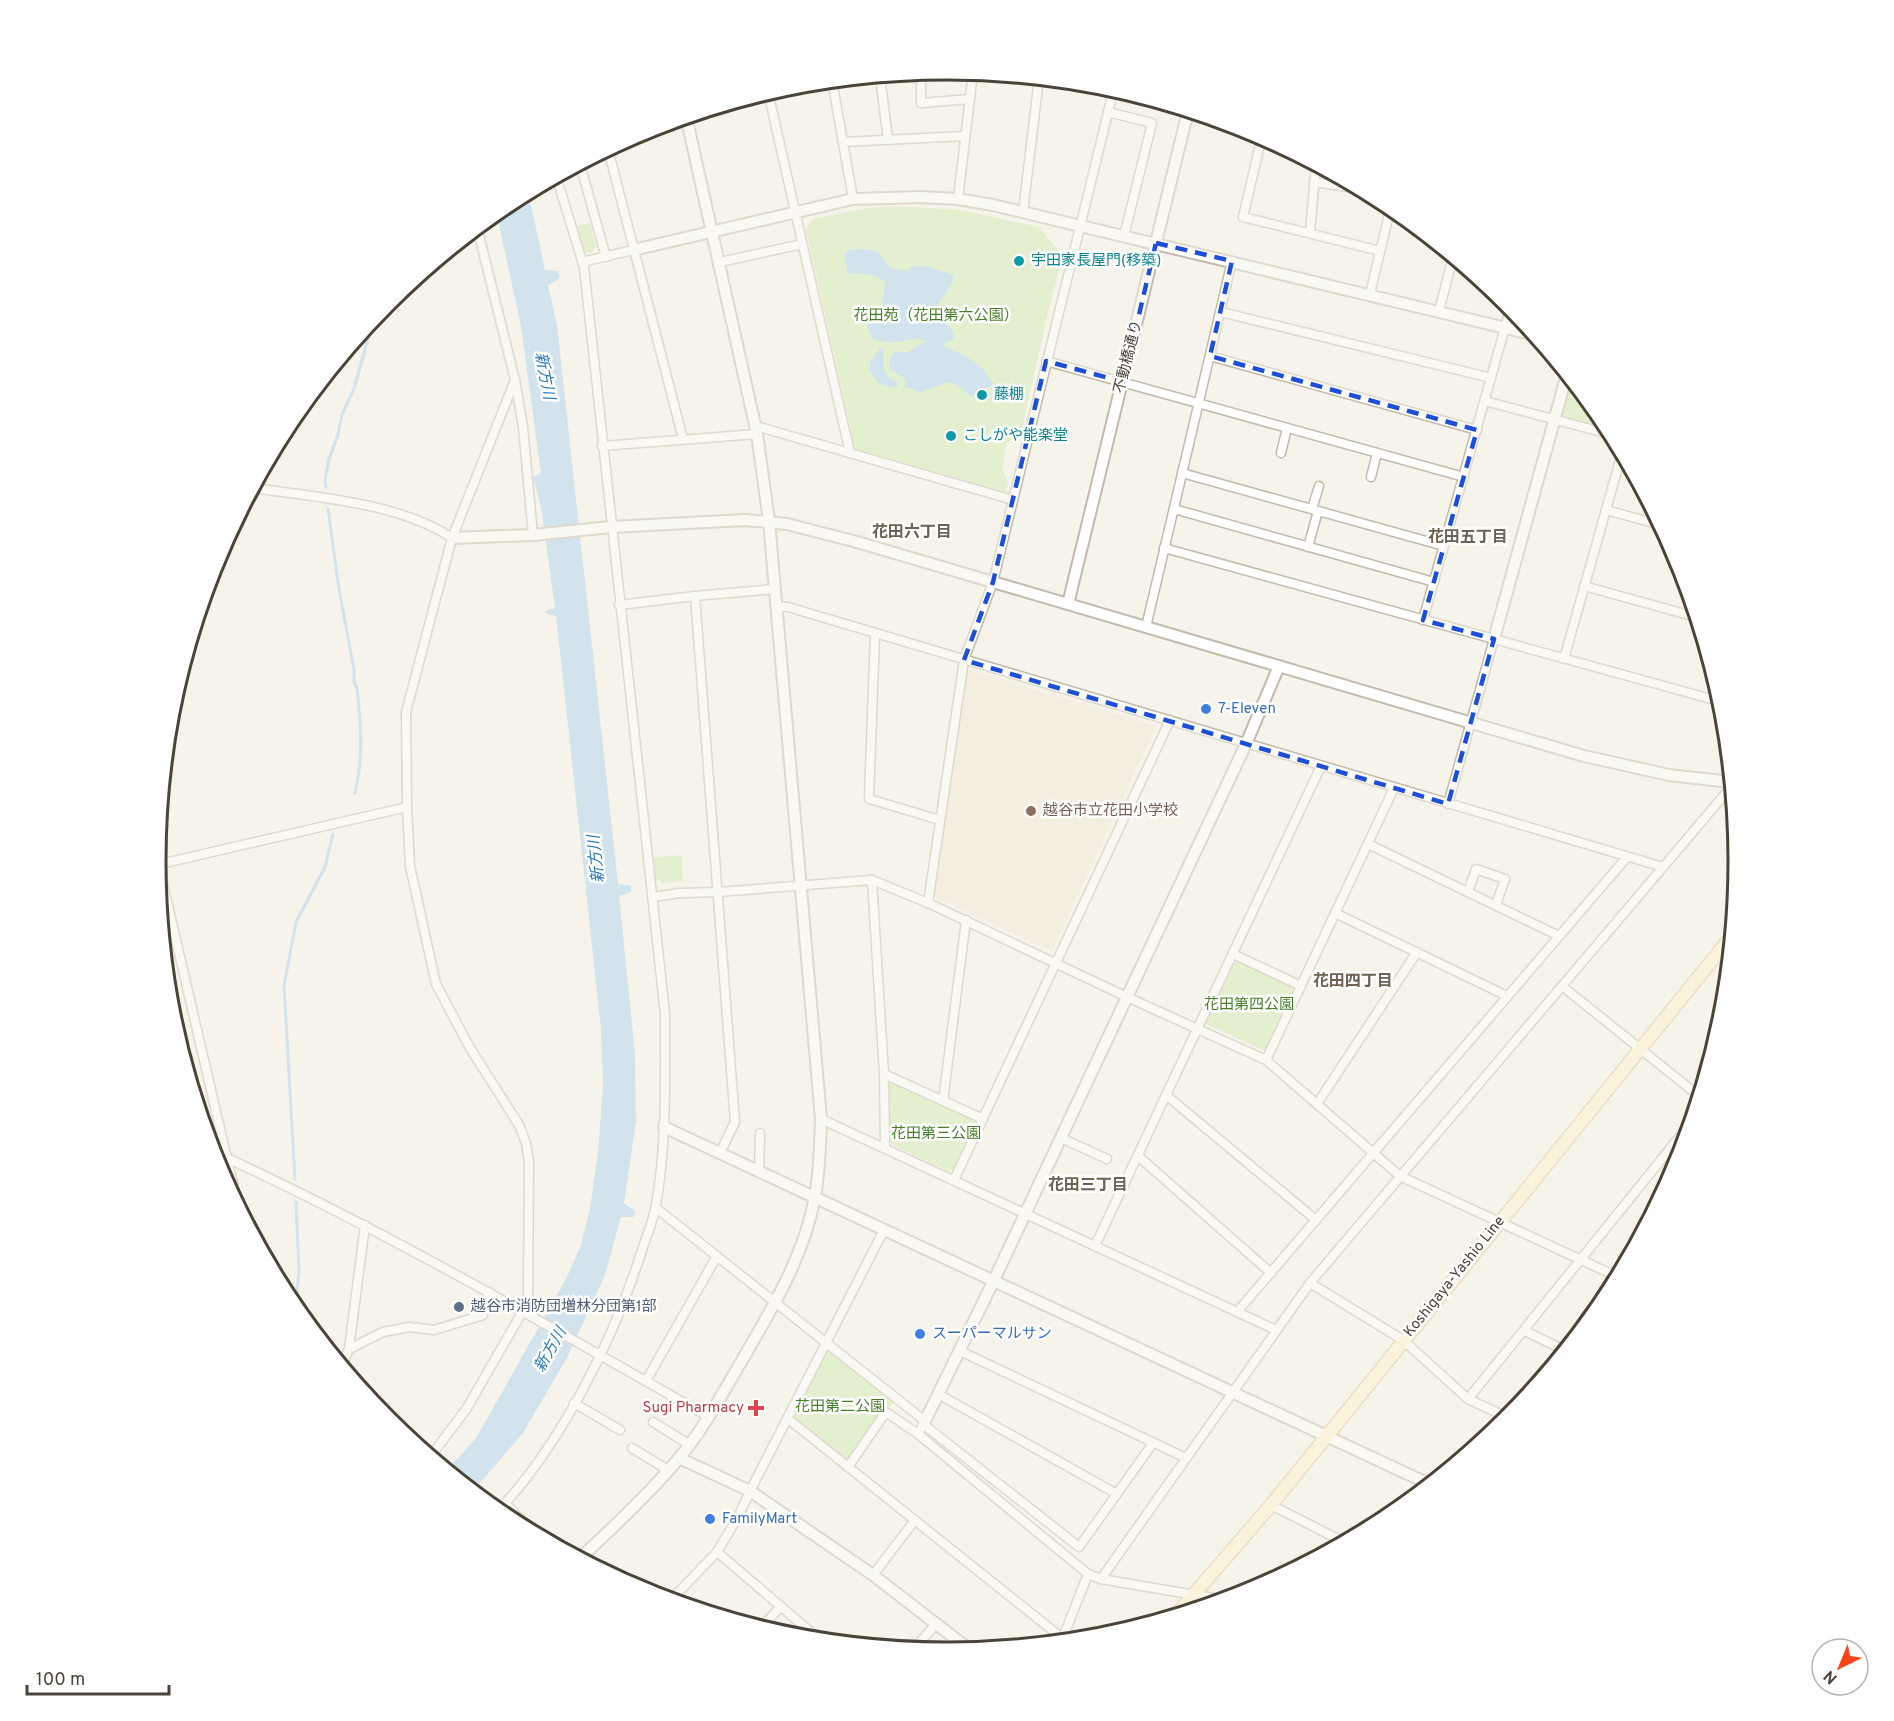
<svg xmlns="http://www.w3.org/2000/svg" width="1894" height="1721" font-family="Overpass,'Noto Sans JP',sans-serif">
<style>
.education{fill:#efe8d4}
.green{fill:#cfebb2}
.water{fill:#a6d1f3}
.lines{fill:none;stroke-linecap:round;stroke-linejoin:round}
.stream{stroke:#a6d1f3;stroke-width:3}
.minor-casing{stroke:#c2bbac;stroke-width:11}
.tertiary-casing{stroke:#c2bbac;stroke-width:14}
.secondary-casing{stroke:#d7c899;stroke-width:15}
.minor{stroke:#fff;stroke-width:8}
.tertiary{stroke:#fff;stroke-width:10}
.secondary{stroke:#fff4cb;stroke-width:12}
.marked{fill:none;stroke:#1d4ed8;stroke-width:4.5;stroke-dasharray:12 8;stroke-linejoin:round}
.culture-dot{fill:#0f9aa8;stroke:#fff;stroke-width:2}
.shop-dot{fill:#3f7fe0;stroke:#fff;stroke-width:2}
.education-dot{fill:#8d6e63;stroke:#fff;stroke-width:2}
.service-dot{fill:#5c6f8a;stroke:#fff;stroke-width:2}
.health-dot{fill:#e0444e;stroke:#fff;stroke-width:2}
.labels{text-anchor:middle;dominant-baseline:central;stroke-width:5;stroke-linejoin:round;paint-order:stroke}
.culture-label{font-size:15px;fill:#0d838f;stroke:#fff;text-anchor:start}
.park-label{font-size:15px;fill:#467f28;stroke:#fff}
.street-label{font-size:15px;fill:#4a4438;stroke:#fff}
.shop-label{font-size:15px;fill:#366cbe;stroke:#fff;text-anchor:start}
.education-label{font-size:15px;fill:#785e54;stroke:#fff;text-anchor:start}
.service-label{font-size:15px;fill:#4e5e75;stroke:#fff;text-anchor:start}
.health-label{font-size:15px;fill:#be3a42;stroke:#fff;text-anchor:end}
.water-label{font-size:16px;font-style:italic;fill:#2c7abb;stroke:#fff}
.neighbourhood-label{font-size:16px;font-weight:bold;fill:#6d624f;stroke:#fff}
.rim{fill:none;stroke:#4a4438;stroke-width:3}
</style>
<rect width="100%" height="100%" fill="#f6f3ea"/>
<!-- education -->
<path class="education" d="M 966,669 L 1156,726 L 1052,951 L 933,896 Z"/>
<!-- green -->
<g class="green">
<path d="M 897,206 L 961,210 L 1039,227 L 1063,256 L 1048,312 L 1021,433 L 1007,443 L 1002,469 L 1008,481 L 1006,492 L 855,449 L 806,229 L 813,219 L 868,208 Z"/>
<path d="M 590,223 L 596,247 L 593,251 L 586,253 L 582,249 L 574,227 Z"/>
<path d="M 1572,380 L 1605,421 L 1609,429 L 1567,418 L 1562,413 Z"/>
<path d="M 681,855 L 683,881 L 661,883 L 661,880 L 653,881 L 651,858 Z"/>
<path d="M 1238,962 L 1291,987 L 1292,992 L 1265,1051 L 1204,1023 L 1233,963 Z"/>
<path d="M 892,1082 L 973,1120 L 975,1126 L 955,1169 L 948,1171 L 893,1145 L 890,1140 L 888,1085 Z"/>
<path d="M 826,1343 L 896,1398 L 848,1467 L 787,1418 Z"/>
</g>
<!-- water -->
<g class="water">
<path d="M 528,191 L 545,270 L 558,271 L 560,278 L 548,285 L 557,325 L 618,884 L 631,886 L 631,892 L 619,896 L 635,1054 L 636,1121 L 624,1204 L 635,1210 L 634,1217 L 621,1217 L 605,1275 L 568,1356 L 523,1433 L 473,1491 L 447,1469 L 475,1440 L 567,1277 L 581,1245 L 590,1208 L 598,1153 L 603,1085 L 601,1028 L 556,616 L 547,614 L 546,611 L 555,608 L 541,507 L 533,477 L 541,473 L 521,326 L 496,211 L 508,202 Z"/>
<path d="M 857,249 L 874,250 L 880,254 L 886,263 L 893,269 L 909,271 L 909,267 L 926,266 L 953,275 C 955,290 931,303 936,319 C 945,324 956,327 953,339 L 942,346 C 962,353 985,364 993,385 L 971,396 L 957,385 L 949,382 L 920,392 L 903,386 L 906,385 L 904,378 L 891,370 L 889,360 L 895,352 L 908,352 L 925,341 C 916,336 906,341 896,342 C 889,343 879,341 872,338 L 867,325 L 871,316 L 876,311 L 886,315 C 879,301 883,300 885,287 C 888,273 857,274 848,273 L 844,255 L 849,250 Z"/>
<path d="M 881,347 L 884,349 C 883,364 881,375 897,382 L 898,385 L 895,388 L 880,384 L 870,372 L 870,363 Z"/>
</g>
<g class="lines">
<!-- stream -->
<g class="stream">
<path d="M 326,487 L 325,480 L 329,459 L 338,435 L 342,414 L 354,389 L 374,317"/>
<path d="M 328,509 L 339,589 L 354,670 L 354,682 L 357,688 C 361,726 364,756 355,793"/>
<path d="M 157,845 L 159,853"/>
<path d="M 295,1179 L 284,986 L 296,922 L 325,867 L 333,834"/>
<path d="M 295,1308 L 299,1272 L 296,1202"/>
</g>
<!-- minor casing -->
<g class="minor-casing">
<g id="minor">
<path d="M 921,72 L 921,103 L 970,99"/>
<path d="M 880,76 L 888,140"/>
<path d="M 832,80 L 853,199"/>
<path d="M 768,92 L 850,453"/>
<path d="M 1108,112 L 1152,123 L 1124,236"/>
<path d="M 1262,136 L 1243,217 L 1380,251"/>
<path d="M 843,142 L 965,136"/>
<path d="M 608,149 L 683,439"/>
<path d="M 580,164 L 606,257"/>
<path d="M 1314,182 L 1362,189"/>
<path d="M 958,199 L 973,72"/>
<path d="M 1023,212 L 1039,78"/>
<path d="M 477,227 L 515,380 L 523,427 L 533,535"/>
<path d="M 1310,232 L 1316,164"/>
<path d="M 582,262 L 633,250"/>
<path d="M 720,262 L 802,244"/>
<path d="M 1483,281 L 1482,287 L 1494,290"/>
<path d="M 1370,294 L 1391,206"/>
<path d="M 1439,311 L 1453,257"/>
<path d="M 1221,312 L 1491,378"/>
<path d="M 1210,356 L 1477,430"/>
<path d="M 1046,361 L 1464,477"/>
<path d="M 1485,401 L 1613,435"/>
<path d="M 756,426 L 1013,500"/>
<path d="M 602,446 L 757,434"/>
<path d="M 1281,453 L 1287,428"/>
<path d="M 1182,473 L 1444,546"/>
<path d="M 1371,477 L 1377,453"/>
<path d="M 253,488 C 315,497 400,503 452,538"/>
<path d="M 1174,509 L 1434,582"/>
<path d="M 1312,509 L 1319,486"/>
<path d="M 1606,510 L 1661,525"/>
<path d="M 1308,547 L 1318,511"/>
<path d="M 1164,548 L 1722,702"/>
<path d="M 1584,586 L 1696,617"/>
<path d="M 619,605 L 695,596"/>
<path d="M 776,606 L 788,607 L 1663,867"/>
<path d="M 1423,620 L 1511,306"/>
<path d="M 1146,627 L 1232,261"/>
<path d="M 875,633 L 869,799 L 940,820"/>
<path d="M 1564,659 L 1622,453"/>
<path d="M 1448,804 L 1494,639"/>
<path d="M 1368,844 L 1559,936"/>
<path d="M 156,854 L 238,1206"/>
<path d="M 156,865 L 407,807"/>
<path d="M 872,880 L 884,1074 L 885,1148"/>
<path d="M 1468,892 L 1476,869 L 1505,879 L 1496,905"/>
<path d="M 652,897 L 680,893 L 718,892 L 872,880 L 928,903 L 1127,997 L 1266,1060 L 1400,1176 L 1618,1277"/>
<path d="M 928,903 L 964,660 L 993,582 L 1114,88"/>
<path d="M 1335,913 L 1507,996"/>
<path d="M 1233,954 L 1301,986"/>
<path d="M 1562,986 L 1699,1096"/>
<path d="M 1266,1060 L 1394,788"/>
<path d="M 884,1074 L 983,1119"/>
<path d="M 1166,1095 L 1316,1220"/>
<path d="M 943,1101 L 966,920"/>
<path d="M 1317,1104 L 1417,952"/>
<path d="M 821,1119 L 1276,1330"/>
<path d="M 1061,1138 L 1107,1159"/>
<path d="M 720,1153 L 735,1122 L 695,596 L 775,589"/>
<path d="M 1138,1156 L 1271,1273"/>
<path d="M 215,1161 L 227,1158 C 393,1235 550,1327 709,1417"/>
<path d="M 759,1172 L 760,1133"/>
<path d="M 954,1180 L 1170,720"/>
<path d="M 656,1208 L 925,1421 L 918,1434 L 1088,1574 L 1101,1579 L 1224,1600"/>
<path d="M 1095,1246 L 1321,766"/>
<path d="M 1310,1283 L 1403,1340 L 1468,1399 L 1509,1418"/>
<path d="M 1237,1312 L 1627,857"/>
<path d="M 1525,1331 L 1564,1350"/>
<path d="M 349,1349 L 383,1332 L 409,1327 L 434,1330 L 483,1315 L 489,1292"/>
<path d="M 960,1351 L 1186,1458"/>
<path d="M 342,1365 L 349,1349 L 365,1225"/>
<path d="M 646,1381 L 717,1256"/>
<path d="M 938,1394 L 1117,1494"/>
<path d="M 1468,1399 L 1690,1124"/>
<path d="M 574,1403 L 620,1430"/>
<path d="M 787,1418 L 1062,1638"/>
<path d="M 653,1422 L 690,1445"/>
<path d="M 923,1424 L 1079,1547 L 1153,1443"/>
<path d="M 632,1448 L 668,1470"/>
<path d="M 431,1456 L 467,1408 L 528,1302 L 529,1162 L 526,1143 L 519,1125 L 470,1048 L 436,984 L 410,866 L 407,807 L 406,712 L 452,538 L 515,380"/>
<path d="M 848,1467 L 886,1412 L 918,1434"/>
<path d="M 505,1503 L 534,1533"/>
<path d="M 1271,1505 L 1344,1542"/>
<path d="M 498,1511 C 560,1446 614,1339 641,1253 C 646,1238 653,1222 656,1205 C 667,1142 665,1078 665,1014 L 584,267 L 556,176"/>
<path d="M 717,1552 L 819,1639"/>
<path d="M 873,1575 L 915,1520"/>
<path d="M 1101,1579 L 1310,1283 L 1731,787"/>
<path d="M 671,1600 L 717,1552 L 738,1517 L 750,1491 L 884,1230"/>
<path d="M 762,1627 L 781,1606"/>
<path d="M 1062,1640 L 1088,1574"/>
<path d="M 914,1649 L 936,1624"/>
</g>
</g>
<!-- tertiary casing -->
<g class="tertiary-casing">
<g id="tertiary">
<path d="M 633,250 L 853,199 L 921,197 L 958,199 L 993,205 L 1535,335"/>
<path d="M 452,538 L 533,535 L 611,527 L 745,520 L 787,524 L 857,542 L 1584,756 L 1669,775 L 1731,782"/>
<path d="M 1068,604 L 1188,111"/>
<path d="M 1494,639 L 1567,374"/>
<path d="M 664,1127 L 1429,1484"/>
<path d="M 925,1421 L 994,1280 L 1246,744 L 1279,666"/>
<path d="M 679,1458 L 750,1491 L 873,1575 L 970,1650"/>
<path d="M 580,1558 C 615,1526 650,1493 680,1457 C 702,1431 719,1399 737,1369 C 768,1315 804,1259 815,1196 C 820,1170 820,1144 821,1119 L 769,521 L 757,434 L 686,116"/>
</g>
</g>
<!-- secondary casing -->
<g class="secondary-casing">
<path id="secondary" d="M 1177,1614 L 1271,1505 L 1731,937"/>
</g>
<!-- minor -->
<use href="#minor" class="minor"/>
<!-- tertiary -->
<use href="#tertiary" class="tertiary"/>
<!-- secondary -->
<use href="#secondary" class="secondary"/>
</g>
<!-- marked area -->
<path d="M0 0H1894V1721H0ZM 1156,243 L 1232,261 L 1210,356 L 1477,430 L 1423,620 L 1494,639 L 1448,804 L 964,660 L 993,582 L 1046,361 L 1123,382 Z" fill="#f6f3ea" fill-opacity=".55" fill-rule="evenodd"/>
<path class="marked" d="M 1156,243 L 1232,261 L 1210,356 L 1477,430 L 1423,620 L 1494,639 L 1448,804 L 964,660 L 993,582 L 1046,361 L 1123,382 Z"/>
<!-- markers -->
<g class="culture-dot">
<circle cx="1019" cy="261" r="6"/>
<circle cx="982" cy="395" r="6"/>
<circle cx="951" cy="436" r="6"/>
</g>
<g class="shop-dot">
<circle cx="1206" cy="709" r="6"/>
<circle cx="920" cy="1334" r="6"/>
<circle cx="710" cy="1519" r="6"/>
</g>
<circle class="education-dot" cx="1031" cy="811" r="6"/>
<circle class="service-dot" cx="459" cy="1307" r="6"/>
<path class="health-dot" d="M753 1399h6v6h6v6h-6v6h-6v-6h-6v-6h6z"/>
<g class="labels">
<!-- culture labels -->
<g class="culture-label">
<text x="1031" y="261">宇田家長屋門(移築)</text>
<text x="994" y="395">藤棚</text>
<text x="963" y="436">こしがや能楽堂</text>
</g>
<!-- park labels -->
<g class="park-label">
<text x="936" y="316">花田苑（花田第六公園）</text>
<text x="1249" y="1005">花田第四公園</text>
<text x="936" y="1134">花田第三公園</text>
<text x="840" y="1407">花田第二公園</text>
</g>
<!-- street labels -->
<g class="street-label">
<text transform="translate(1129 357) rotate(-76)">不動橋通り</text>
<text transform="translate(1455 1277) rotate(-51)">Koshigaya-Yashio Line</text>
</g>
<!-- shop labels -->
<g class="shop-label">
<text x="1218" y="709">7-Eleven</text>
<text x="932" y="1334">スーパーマルサン</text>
<text x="722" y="1519">FamilyMart</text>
</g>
<!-- education labels -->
<g class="education-label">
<text x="1043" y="811">越谷市立花田小学校</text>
</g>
<!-- service labels -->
<g class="service-label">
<text x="471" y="1307">越谷市消防団増林分団第1部</text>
</g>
<!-- health labels -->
<g class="health-label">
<text x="744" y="1408">Sugi Pharmacy</text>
</g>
<!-- water labels -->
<g class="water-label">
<text transform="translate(544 376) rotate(79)">新方川</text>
<text transform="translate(597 859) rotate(-96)">新方川</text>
<text transform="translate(551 1350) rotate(-61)">新方川</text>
</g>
<!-- neighbourhood labels -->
<g class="neighbourhood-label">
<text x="912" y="533">花田六丁目</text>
<text x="1468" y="538">花田五丁目</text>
<text x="1353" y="982">花田四丁目</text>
<text x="1088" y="1186">花田三丁目</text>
</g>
</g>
<!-- crop -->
<path d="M0 0H1894V1721H0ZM166 861a781 781 0 1 1 1562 0a781 781 0 1 1-1562 0Z" fill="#fff" fill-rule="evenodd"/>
<path class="rim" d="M166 861a781 781 0 1 1 1562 0a781 781 0 1 1-1562 0Z"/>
<!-- north arrow -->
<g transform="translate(1840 1667) rotate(223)"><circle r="28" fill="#ffffff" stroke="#b7b4af" stroke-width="1.5"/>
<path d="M0-4.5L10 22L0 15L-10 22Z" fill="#ff4218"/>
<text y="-9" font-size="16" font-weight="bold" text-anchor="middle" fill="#4a4438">N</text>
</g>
<!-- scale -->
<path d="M27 1685v9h142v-9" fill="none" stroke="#4a4438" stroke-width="3"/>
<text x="36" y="1685" font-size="18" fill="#4a4438" stroke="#ffffff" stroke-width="4.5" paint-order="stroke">100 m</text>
</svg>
